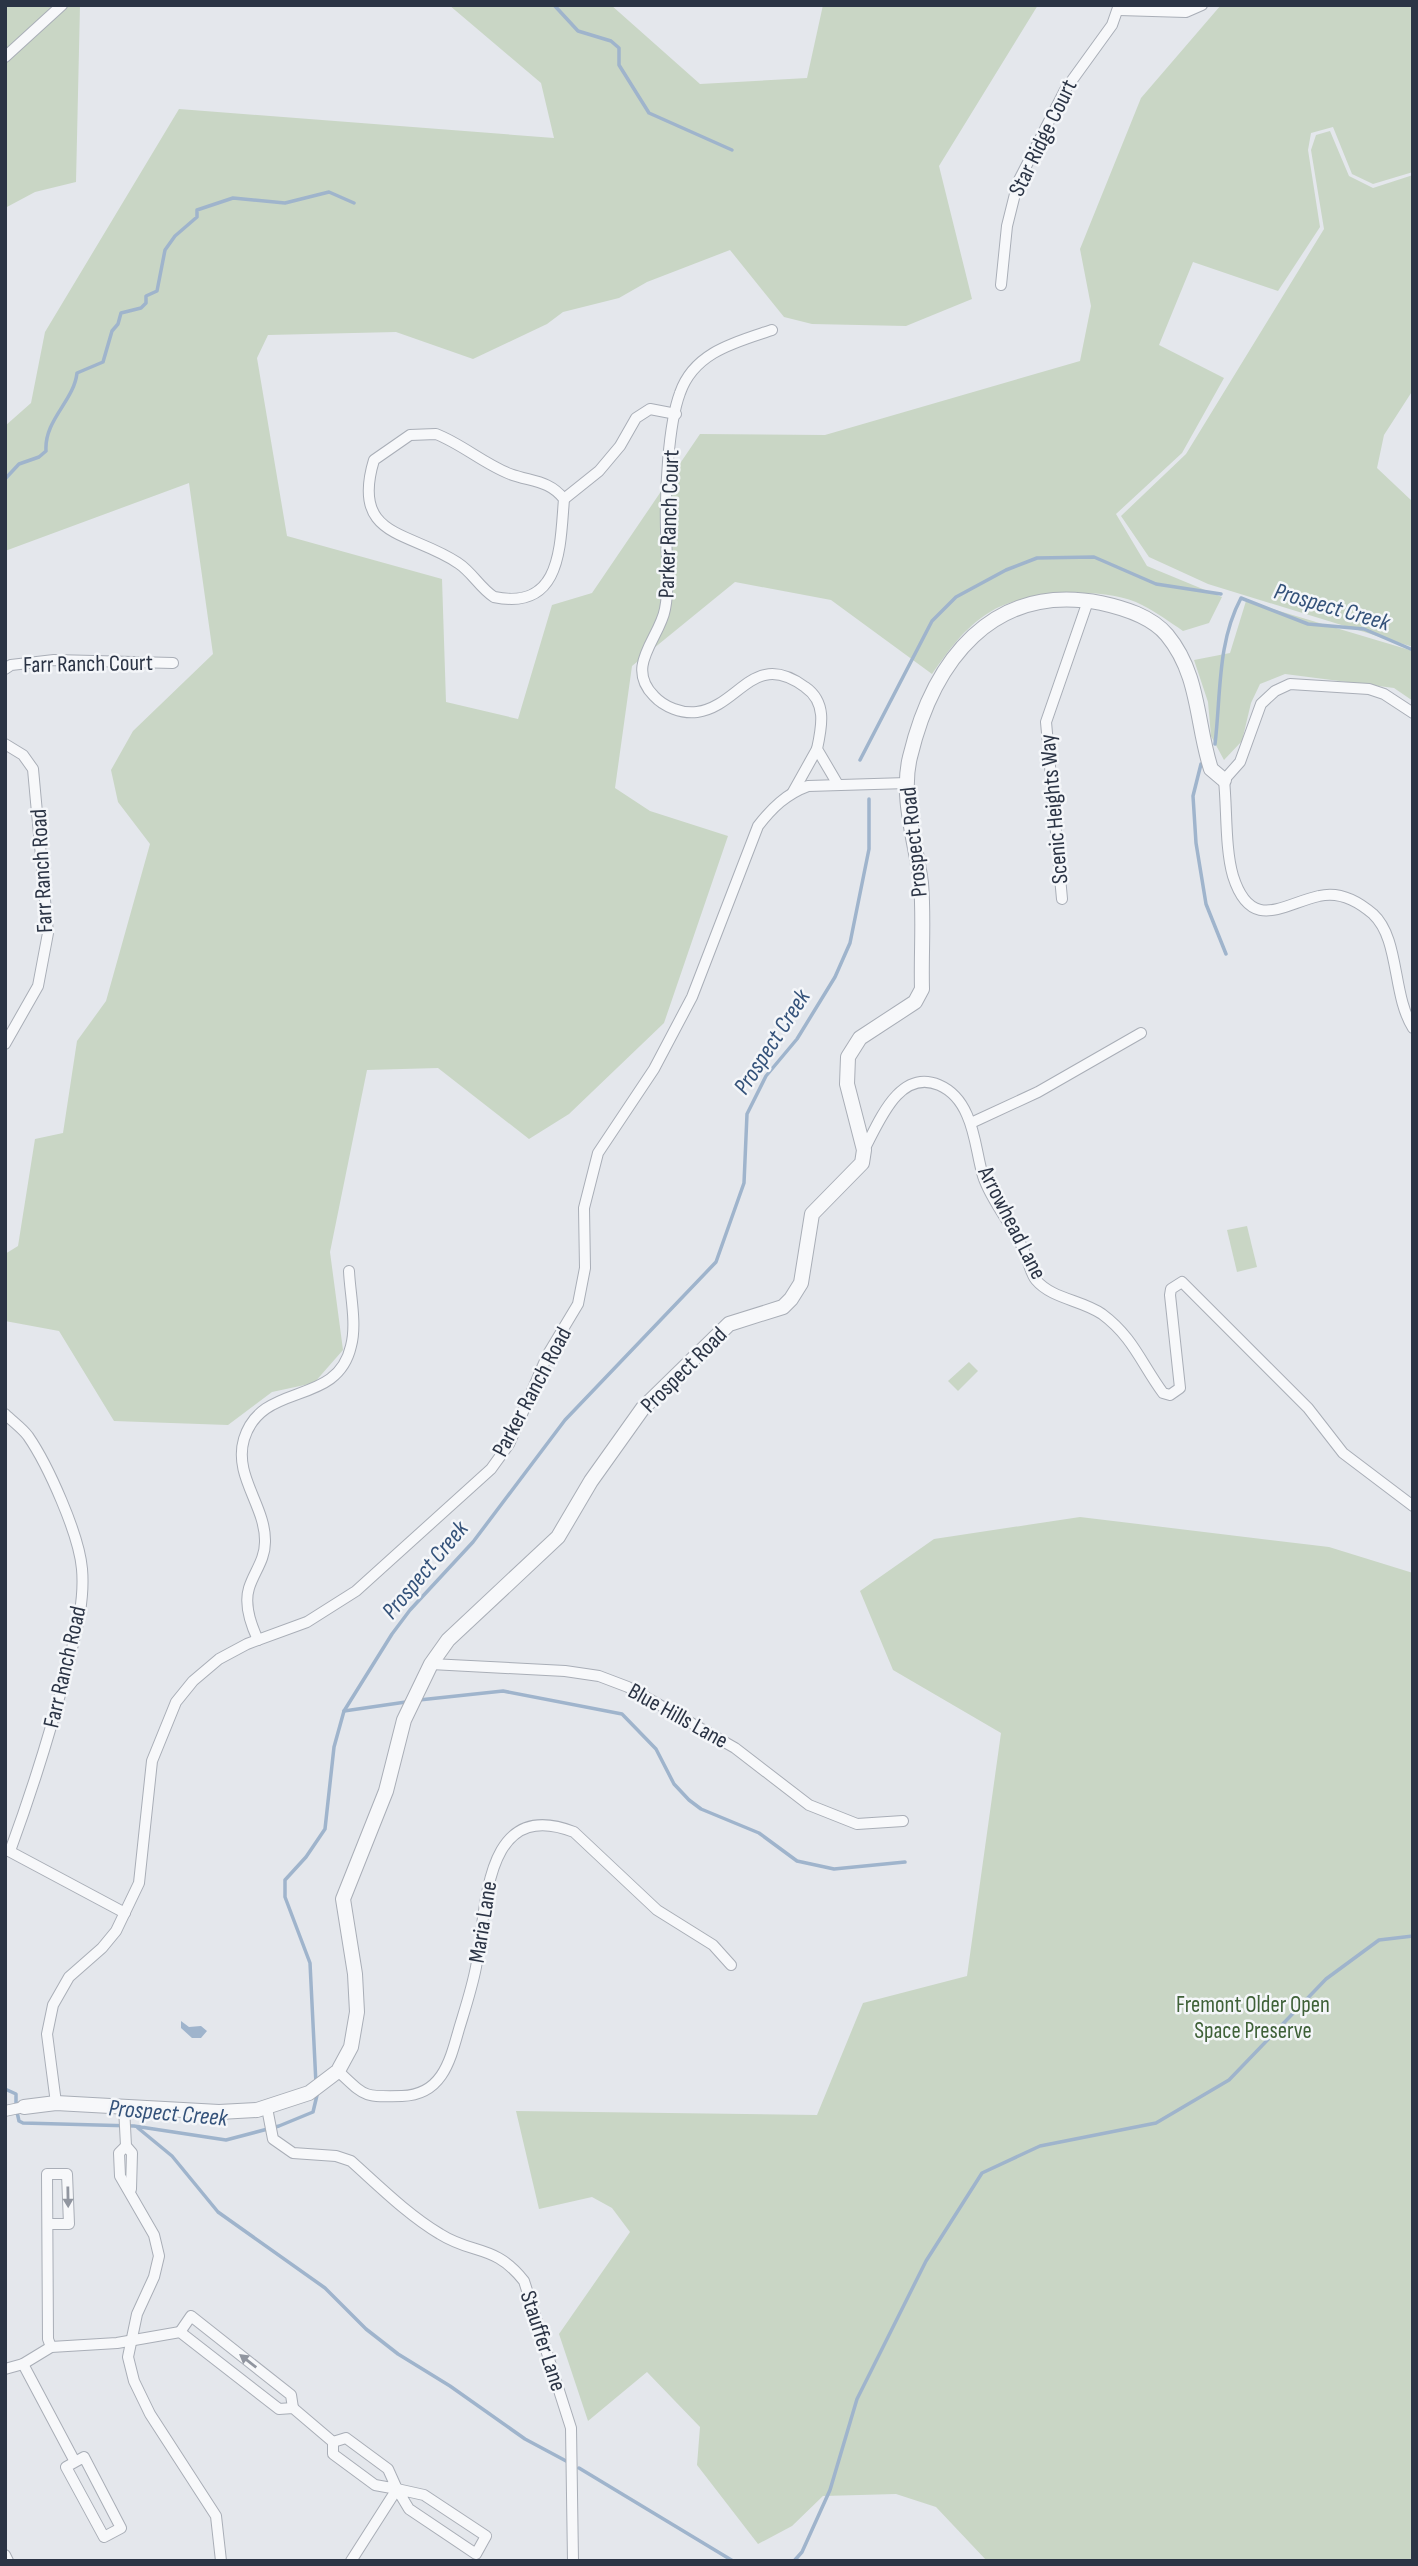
<svg xmlns="http://www.w3.org/2000/svg" width="1418" height="2566" font-family="'Sofia Sans Condensed',sans-serif">
<style>
.green{fill:#c9d6c5}
.water{fill:#9fb4cc}
.lines{fill:none;stroke-linecap:round;stroke-linejoin:round}
.stream{stroke:#9fb4cc;stroke-width:3.5}
.minor-casing{stroke:#a9aeb7;stroke-width:12}
.tertiary-casing{stroke:#a9aeb7;stroke-width:16}
.minor{stroke:#f7f8fa;stroke-width:10}
.tertiary{stroke:#f7f8fa;stroke-width:14}
.oneway{fill:#9196a0}
.labels{text-anchor:middle;dominant-baseline:central;stroke-width:5;stroke-linejoin:round;paint-order:stroke}
.street-label{font-size:23px;fill:#2b3445;stroke:#f4f6f9}
.park-label{font-size:23px;fill:#3f6138;stroke:#f4f6f9}
.water-label{font-size:24px;font-style:italic;fill:#34527a;stroke:#f4f6f9}
</style>
<rect width="100%" height="100%" fill="#e4e7ec"/>
<!-- green -->
<g class="green">
<path d="M 5,5 L 80,5 L 76,182 L 35,192 L 5,208 Z"/>
<path d="M 449,5 L 611,5 L 700,84 L 807,78 L 823,5 L 1038,5 L 939,166 L 972,299 L 906,326 L 812,324 L 784,317 L 730,250 L 647,282 L 619,298 L 563,312 L 547,324 L 473,359 L 396,332 L 268,335 L 257,358 L 287,536 L 442,579 L 446,702 L 518,719 L 552,605 L 592,593 L 700,434 L 825,435 L 1080,361 L 1091,306 L 1080,249 L 1141,98 L 1221,5 L 1413,5 L 1413,172 L 1373,184 L 1352,174 L 1333,127 L 1311,133 L 1308,150 L 1320,227 L 1278,291 L 1193,262 L 1159,345 L 1224,378 L 1182,453 L 1116,514 L 1147,566 L 1222,597 L 1209,623 L 1183,631 C 1170,622 1156,612 1142,605 C 1107,586 1023,590 990,612 C 964,628 949,650 932,674 L 831,600 L 735,582 L 632,666 L 615,788 L 650,811 L 728,836 L 664,1023 L 569,1114 L 529,1139 L 438,1068 L 367,1070 L 330,1252 L 343,1350 L 314,1383 L 272,1392 L 228,1425 L 114,1421 L 59,1331 L 5,1321 L 5,1254 L 18,1246 L 35,1139 L 63,1133 L 77,1041 L 106,1001 L 150,844 L 118,802 L 111,770 L 133,731 L 213,654 L 189,483 L 5,551 L 5,426 L 31,403 L 45,332 L 179,109 L 554,138 L 541,83 Z"/>
<path d="M 1330,131 L 1349,176 L 1373,188 L 1413,175 L 1413,390 L 1384,435 L 1377,468 L 1413,502 L 1413,647 L 1208,584 L 1149,557 L 1121,516 L 1186,454 L 1324,229 L 1311,150 L 1316,135 Z"/>
<path d="M 1246,601 L 1413,651 L 1413,701 L 1394,688 L 1285,674 L 1260,684 L 1251,703 L 1242,741 L 1224,760 L 1211,736 L 1208,702 L 1194,660 L 1230,653 Z"/>
<path d="M 1247,1226 L 1257,1267 L 1237,1272 L 1227,1230 Z"/>
<path d="M 969,1362 L 978,1371 L 958,1391 L 948,1381 Z"/>
<path d="M 1080,1517 L 1329,1547 L 1413,1573 L 1413,2561 L 987,2561 L 936,2507 L 896,2494 L 823,2496 L 792,2526 L 758,2544 L 697,2465 L 700,2427 L 647,2372 L 588,2421 L 559,2334 L 630,2232 L 612,2208 L 592,2197 L 539,2209 L 516,2111 L 817,2115 L 863,2003 L 967,1976 L 1001,1733 L 893,1670 L 860,1591 L 934,1539 Z"/>
</g>
<!-- water -->
<path class="water" d="M 181,2021 L 189,2027 L 201,2026 L 207,2031 L 201,2038 L 192,2038 L 181,2028 Z"/>
<g class="lines">
<!-- stream -->
<g class="stream">
<path d="M 554,5 L 578,31 L 611,41 L 619,48 L 619,65 L 649,113 L 732,150"/>
<path d="M 5,479 L 19,464 L 39,457 L 46,451 C 44,420 74,401 77,373 L 103,362 L 112,331 L 118,324 L 121,313 L 141,308 L 146,303 L 146,296 L 157,291 L 165,250 L 175,236 L 197,217 L 197,210 L 233,198 L 285,203 L 329,192 L 354,203"/>
<path d="M 1215,744 C 1221,695 1217,643 1241,598 L 1308,624 L 1364,629 L 1413,650"/>
<path d="M 860,760 L 932,621 L 956,597 L 1006,570 L 1037,558 L 1094,557 L 1156,584 L 1221,594"/>
<path d="M 1201,764 L 1193,796 L 1196,843 L 1206,904 L 1226,954"/>
<path d="M 419,1700 L 503,1691 L 622,1714 L 656,1749 L 674,1784 L 689,1800 L 701,1809 L 759,1833 L 797,1861 L 834,1869 L 905,1862"/>
<path d="M 344,1711 L 406,1702"/>
<path d="M 316,2084 L 310,1963 L 285,1897 L 285,1880 L 306,1857 L 325,1829 L 334,1747 L 344,1711 L 392,1634 L 410,1610 L 473,1542 L 565,1420 L 716,1262 L 744,1183 L 747,1114 L 766,1076 L 797,1039 L 835,977 L 850,943 L 869,849 L 869,799"/>
<path d="M 5,2089 L 16,2094 L 16,2105"/>
<path d="M 17,2112 L 19,2121 L 23,2123 L 134,2126 L 226,2140 L 279,2126 L 313,2112 L 318,2091"/>
<path d="M 138,2128 L 172,2156 L 218,2212 L 325,2288 L 366,2329 L 398,2354 L 450,2386 L 525,2439 L 568,2462"/>
<path d="M 579,2468 L 733,2561"/>
<path d="M 794,2561 L 802,2552 L 830,2490 L 857,2399 L 926,2261 L 982,2173 L 1040,2146 L 1156,2123 L 1229,2080 L 1326,1979 L 1379,1940 L 1413,1936"/>
</g>
<!-- minor casing -->
<g class="minor-casing">
<g id="minor">
<path d="M 1119,10 L 1186,12 L 1202,5"/>
<path d="M 5,57 L 62,5"/>
<path d="M 1001,285 L 1007,226 L 1018,182 L 1065,90 L 1112,25 L 1119,5"/>
<path d="M 772,330 C 736,342 694,352 680,393 C 668,425 665,494 666,529 C 666,555 670,583 665,609 C 660,638 624,666 654,696 C 664,707 682,714 697,712 C 740,706 753,649 805,687 C 827,702 822,726 817,749 L 837,783"/>
<path d="M 436,434 C 462,444 484,464 510,474 C 532,482 549,480 564,499 C 560,546 562,611 494,597 C 480,588 472,572 458,563 C 411,531 350,539 374,460 L 410,435 Z"/>
<path d="M 564,499 L 599,471 L 620,446 L 636,418 L 650,409 L 676,414"/>
<path d="M 5,669 L 11,665 L 54,660 L 173,663"/>
<path d="M 1413,713 L 1384,694 L 1369,689 L 1290,684 L 1275,691 L 1261,704 L 1240,762 L 1224,780 C 1227,808 1225,849 1233,876 C 1251,933 1283,904 1319,896 C 1339,891 1358,901 1373,914 C 1400,939 1392,995 1413,1028"/>
<path d="M 5,744 L 23,755 L 33,769 L 48,933 L 38,986 L 5,1044"/>
<path d="M 793,792 L 817,749"/>
<path d="M 1062,899 L 1046,722 L 1088,601"/>
<path d="M 971,1123 L 1038,1092 L 1141,1033"/>
<path d="M 864,1150 C 879,1122 899,1068 939,1085 C 953,1091 961,1101 967,1115 C 976,1135 977,1156 983,1176 C 992,1204 1016,1228 1026,1256 C 1029,1264 1031,1274 1036,1280 C 1052,1299 1082,1300 1102,1314 C 1133,1337 1141,1363 1163,1393 L 1170,1395 L 1180,1388 L 1170,1295 L 1171,1289 L 1182,1282 L 1308,1408 L 1343,1453 L 1413,1506"/>
<path d="M 5,1414 C 12,1421 22,1428 28,1436 C 48,1465 79,1534 82,1569 C 85,1603 75,1636 67,1668 C 51,1731 32,1791 10,1851"/>
<path d="M 258,1640 C 251,1625 244,1604 249,1588 C 254,1572 265,1560 265,1542 C 266,1506 233,1476 244,1439 C 262,1380 337,1408 351,1346 C 357,1324 350,1294 349,1271"/>
<path d="M 431,1664 L 565,1671 L 599,1676 L 628,1687 L 735,1748 L 809,1805 L 857,1824 L 903,1821"/>
<path d="M 7,1850 L 125,1913"/>
<path d="M 338,2071 C 366,2097 362,2097 402,2096 C 442,2095 450,2061 459,2029 C 465,2009 472,1988 476,1967 C 487,1911 482,1796 574,1832 L 657,1910 L 713,1945 L 731,1965"/>
<path d="M 56,2103 L 47,2034 L 53,2005 L 69,1977 L 102,1948 L 116,1931 L 139,1883 L 152,1761 L 176,1702 L 193,1681 L 219,1659 L 247,1644 L 307,1622 L 356,1591 L 491,1469 L 509,1444 L 548,1354 L 578,1304 L 585,1268 L 584,1208 L 598,1153 L 654,1069 L 692,997 L 758,826 C 772,808 786,794 808,786 L 907,783"/>
<path d="M 124,2107 L 126,2146 L 132,2153 L 131,2189"/>
<path d="M 267,2108 L 273,2139 L 293,2153 L 336,2156 L 351,2161 C 379,2186 408,2215 440,2234 C 473,2255 495,2244 524,2281 L 571,2428 L 573,2561"/>
<path d="M 5,2111 L 24,2107"/>
<path d="M 126,2146 L 119,2153 L 120,2176 L 154,2235 L 159,2256 L 154,2277 L 137,2314 L 128,2357 L 134,2381 L 150,2414 L 216,2516 L 221,2561"/>
<path d="M 48,2224 L 69,2224 L 67,2174 L 47,2174 L 48,2339 L 51,2347"/>
<path d="M 180,2332 L 191,2316 L 291,2395 L 293,2408"/>
<path d="M 23,2364 L 74,2460"/>
<path d="M 5,2369 L 23,2364 L 51,2347 L 117,2343 L 180,2332 L 279,2409 L 293,2408 L 333,2442"/>
<path d="M 346,2438 L 388,2469 L 397,2489 L 375,2485 L 333,2454 L 333,2442 Z"/>
<path d="M 84,2457 L 121,2528 L 104,2537 L 66,2467 Z"/>
<path d="M 397,2489 L 424,2495 L 486,2536 L 476,2554 L 409,2509 Z"/>
<path d="M 5,2555 L 8,2561"/>
<path d="M 351,2561 L 397,2489"/>
</g>
</g>
<!-- tertiary casing -->
<g class="tertiary-casing">
<path id="tertiary" d="M 24,2107 L 56,2103 L 219,2112 L 257,2110 L 309,2093 L 338,2071 L 351,2047 L 357,2012 L 355,1974 L 343,1899 L 386,1791 L 404,1720 L 431,1664 L 448,1640 L 558,1537 L 591,1481 L 643,1408 L 729,1324 L 783,1307 L 791,1299 L 801,1283 L 812,1214 L 862,1163 L 864,1150 L 847,1084 L 848,1057 L 860,1038 L 915,1002 L 922,989 C 921,955 924,918 921,883 C 916,843 900,797 910,757 C 933,661 992,582 1101,603 C 1124,608 1151,616 1167,635 C 1200,675 1196,723 1211,769 L 1224,780"/>
</g>
<!-- minor -->
<use href="#minor" class="minor"/>
<!-- tertiary -->
<use href="#tertiary" class="tertiary"/>
</g>
<!-- one-way arrows -->
<defs><path id="oneway-solid" d="M-6-.8H1V-3.2L6.5 0L1 3.2V.8H-6Z" transform="scale(1.75)"/></defs>
<g class="oneway">
<use href="#oneway-solid" transform="translate(68 2197) rotate(89)"/>
<use href="#oneway-solid" transform="translate(248 2361) rotate(-142)"/>
</g>
<g class="labels">
<!-- street labels -->
<g class="street-label">
<text transform="translate(1043 138) rotate(-64)">Star Ridge Court</text>
<text transform="translate(669 524) rotate(-88)">Parker Ranch Court</text>
<text transform="translate(88 664) rotate(-1)">Farr Ranch Court</text>
<text transform="translate(1054 809) rotate(-95)">Scenic Heights Way</text>
<text transform="translate(914 842) rotate(-96)">Prospect Road</text>
<text transform="translate(42 871) rotate(-93)">Farr Ranch Road</text>
<text transform="translate(1012 1223) rotate(63)">Arrowhead Lane</text>
<text transform="translate(684 1370) rotate(-45)">Prospect Road</text>
<text transform="translate(532 1392) rotate(-62)">Parker Ranch Road</text>
<text transform="translate(65 1667) rotate(-77)">Farr Ranch Road</text>
<text transform="translate(678 1716) rotate(29)">Blue Hills Lane</text>
<text transform="translate(483 1922) rotate(-81)">Maria Lane</text>
<text transform="translate(543 2341) rotate(72)">Stauffer Lane</text>
</g>
<!-- park labels -->
<g class="park-label">
<text x="1253" y="2005">Fremont Older Open<tspan x="1253" dy="26">Space Preserve</tspan></text>
</g>
<!-- water labels -->
<g class="water-label">
<text transform="translate(1332 607) rotate(16)">Prospect Creek</text>
<text transform="translate(772 1042) rotate(-57)">Prospect Creek</text>
<text transform="translate(425 1570) rotate(-50)">Prospect Creek</text>
<text transform="translate(168 2113) rotate(5)">Prospect Creek</text>
</g>
</g>
<!-- border -->
<rect width="1418" height="2566" fill="none" stroke="#2b3445" stroke-width="14"/>
</svg>
